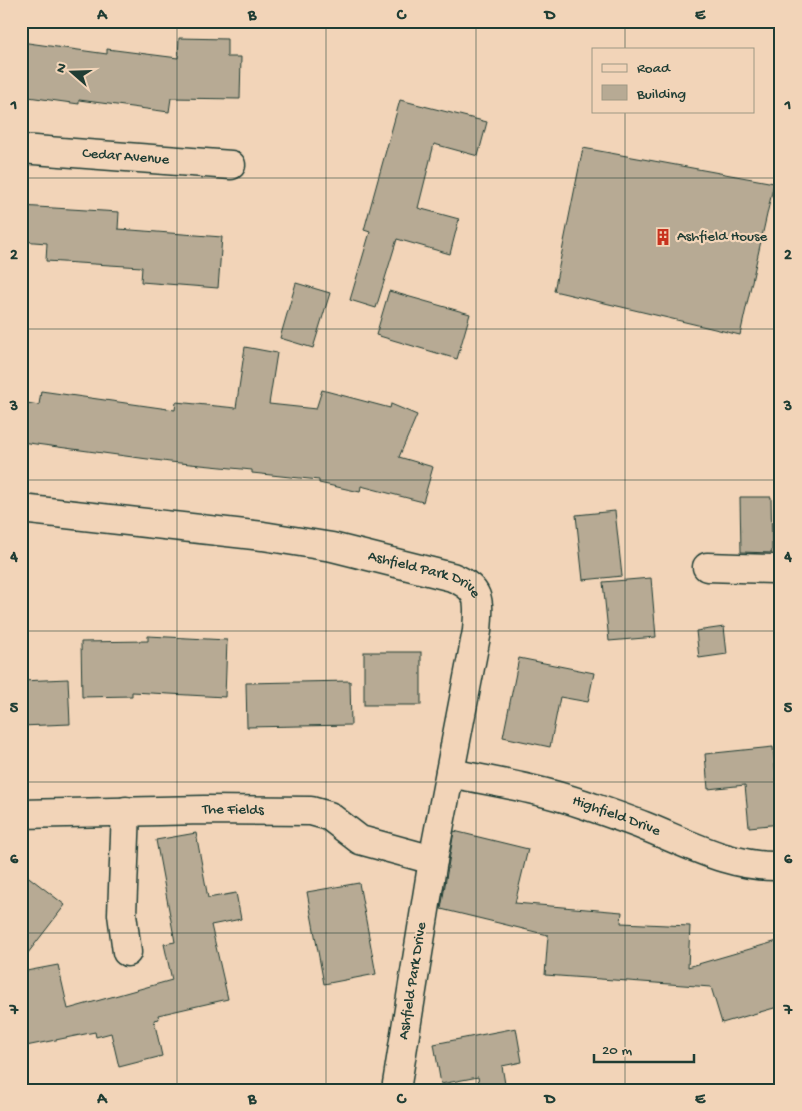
<svg xmlns="http://www.w3.org/2000/svg" width="802" height="1111" font-family="'Gochi Hand',sans-serif">
<style>
.building{fill:#b7aa94;stroke:#1f3d34}
.lines{fill:none;stroke-linecap:round;stroke-linejoin:round}
.minor-casing{stroke:#1f3d34;stroke-width:31}
.minor{stroke:#f2d4b8;stroke-width:28}
.grid{fill:none;stroke:#1f3d34;stroke-width:1;stroke-opacity:0.55}
.labels{text-anchor:middle;dominant-baseline:central;stroke-width:4.5;stroke-linejoin:round;paint-order:stroke}
.street-label{font-size:15px;fill:#1f3d34;stroke:#f2d4b8}
.poi-label{font-size:15px;fill:#1f3d34;stroke:#f2d4b8;text-anchor:start}
.neatline{fill:none;stroke:#1f3d34;stroke-width:2}
.grid-label{font-size:16px;text-anchor:middle;font-weight:bold;fill:#1f3d34}
</style>
<rect width="100%" height="100%" fill="#f2d4b8"/>
<filter id="ink" filterUnits="userSpaceOnUse"><feTurbulence type="fractalNoise" baseFrequency=".02" numOctaves="2"/><feDisplacementMap in="SourceGraphic" scale="10" xChannelSelector="R" yChannelSelector="G"/><feConvolveMatrix kernelMatrix="1 2 1 2 8 2 1 2 1" color-interpolation-filters="sRGB"/></filter>
<g filter="url(#ink)">
<!-- building -->
<g class="building">
<path d="M 179,38 L 227,39 L 227,57 L 241,57 L 240,99 L 171,98 L 169,112 L 79,100 L 79,104 L 21,96 L 21,42 L 107,54 L 107,49 L 178,58 Z"/>
<path d="M 400,100 L 487,122 L 478,156 L 434,144 L 418,208 L 459,219 L 450,254 L 397,239 L 376,308 L 350,300 L 370,232 L 364,230 Z"/>
<path d="M 583,148 L 774,183 L 740,335 L 554,291 Z"/>
<path d="M 21,206 L 119,212 L 118,229 L 222,237 L 218,288 L 141,282 L 142,267 L 46,261 L 47,243 L 21,241 Z"/>
<path d="M 296,283 L 330,293 L 313,348 L 280,338 Z"/>
<path d="M 389,291 L 470,314 L 457,359 L 376,335 Z"/>
<path d="M 245,347 L 277,353 L 269,404 L 316,409 L 322,390 L 390,408 L 391,404 L 417,415 L 399,457 L 433,467 L 423,502 L 361,486 L 360,492 L 319,483 L 319,480 L 252,473 L 252,470 L 170,462 L 21,442 L 21,402 L 39,405 L 41,391 L 175,410 L 176,402 L 236,408 Z"/>
<path d="M 740,497 L 771,497 L 772,553 L 741,552 Z"/>
<path d="M 615,511 L 622,576 L 583,580 L 576,515 Z"/>
<path d="M 651,578 L 656,637 L 609,641 L 603,582 Z"/>
<path d="M 724,627 L 727,654 L 699,658 L 696,631 Z"/>
<path d="M 148,636 L 227,640 L 225,697 L 132,692 L 132,696 L 82,697 L 81,642 L 148,641 Z"/>
<rect x="364" y="652" width="57" height="53"/>
<path d="M 519,658 L 594,673 L 588,702 L 560,697 L 550,747 L 503,737 Z"/>
<path d="M 68,679 L 70,724 L 21,726 L 21,681 Z"/>
<path d="M 350,681 L 351,725 L 247,727 L 246,683 Z"/>
<path d="M 773,747 L 781,824 L 749,827 L 745,785 L 708,789 L 705,754 Z"/>
<path d="M 454,831 L 528,849 L 515,903 L 622,912 L 621,923 L 690,926 L 688,967 L 781,940 L 781,1006 L 722,1023 L 711,987 L 545,975 L 548,935 L 441,909 Z"/>
<path d="M 196,833 L 208,898 L 236,893 L 241,919 L 211,925 L 228,999 L 158,1015 L 159,1019 L 154,1020 L 162,1056 L 119,1067 L 111,1033 L 96,1037 L 95,1032 L 21,1047 L 21,972 L 58,965 L 68,1009 L 172,980 L 164,944 L 175,942 L 156,840 Z"/>
<path d="M 21,871 L 65,905 L 21,962 Z"/>
<path d="M 359,883 L 376,974 L 324,984 L 307,892 Z"/>
<path d="M 516,1028 L 522,1062 L 502,1066 L 506,1090 L 480,1090 L 478,1077 L 441,1084 L 434,1044 Z"/>
</g>
<g class="lines">
<!-- minor casing -->
<g class="minor-casing">
<g id="minor">
<path id="s1" d="M 21,149 L 231,165"/>
<path id="s2" d="M 21,509 L 263,536 L 332,547 L 452,577 C 482,589 479,602 477,631 L 433,860 L 396,1090"/>
<path d="M 707,567 L 773,569 L 781,572"/>
<path id="s3" d="M 450,773 C 495,782 540,789 583,804 C 603,811 624,818 644,826 C 689,844 731,868 781,866"/>
<path d="M 126,811 L 122,914 L 127,952"/>
<path id="s4" d="M 21,814 L 204,810 L 311,811 L 329,816 L 360,840 L 433,860"/>
</g>
</g>
<!-- minor -->
<use href="#minor" class="minor"/>
</g>
</g>
<!-- grid -->
<path class="grid" d="M 177,21 L 177,1090M 326,21 L 326,1090M 476,21 L 476,1090M 625,21 L 625,49M 625,111 L 625,1090M 21,178 L 781,178M 21,329 L 781,329M 21,480 L 781,480M 21,631 L 781,631M 21,782 L 781,782M 21,933 L 781,933"/>
<!-- icons -->
<defs>
<g id="building-bare" transform="scale(1.35)"><path d="M-4-6H4V6H1V3H-1V6H-4ZM-2.5-4.3h1.7v1.8h-1.7ZM.8-4.3h1.7v1.8H.8ZM-2.5-1h1.7V.8h-1.7ZM.8-1h1.7V.8H.8Z" fill="#c8321e" stroke="#f2d4b8" stroke-width="2.5" paint-order="stroke"/></g>
</defs>
<g fill-rule="evenodd">
<use href="#building-bare" x="663" y="237"/>
</g>
<g class="labels">
<!-- street labels -->
<g class="street-label">
<text stroke="none"><textPath href="#s1" startOffset="105">Cedar Avenue</textPath></text>
<text stroke="none"><textPath href="#s2" startOffset="410">Ashfield Park Drive</textPath></text>
<text stroke="none"><textPath href="#s4" startOffset="212">The Fields</textPath></text>
<text stroke="none"><textPath href="#s3" startOffset="172">Highfield Drive</textPath></text>
<text transform="translate(413 981) rotate(-81)">Ashfield Park Drive</text>
</g>
<!-- poi labels -->
<g class="poi-label">
<text x="677" y="237">Ashfield House</text>
</g>
</g>
<!-- margin -->
<rect width="802" height="1111" fill="none" stroke="#f2d4b8" stroke-width="55"/>
<!-- legend -->
<rect x="592" y="48" width="162" height="65" fill="#f2d4b8" stroke="#9e9883"/>
<rect x="602" y="64" width="25" height="8" fill="#f2d4b8" stroke="#9e9883"/>
<text x="637" y="72" font-size="15" fill="#1f3d34">Road</text>
<rect x="602" y="85" width="25" height="15" fill="#b7aa94" stroke="#9e9883"/>
<text x="637" y="98" font-size="15" fill="#1f3d34">Building</text>
<!-- north arrow -->
<g transform="translate(72 72) rotate(290)" stroke="#f2d4b8" stroke-width="4" paint-order="stroke">
<path d="M0-4L9 19L0 12L-9 19Z" fill="#1f3d34"/>
<text y="-8" font-size="14" font-weight="bold" text-anchor="middle" fill="#1f3d34">N</text>
</g>
<!-- scale -->
<path d="M594 1054v8h100v-8" fill="none" stroke="#1f3d34" stroke-width="2.5"/>
<text x="602" y="1054" font-size="15" fill="#1f3d34" stroke="#f2d4b8" stroke-width="4" paint-order="stroke">20 m</text>
<rect x="28" y="28" width="746" height="1056" class="neatline"/>
<g class="grid-label">
<text x="102" y="19">A</text>
<text x="252" y="19">B</text>
<text x="401" y="19">C</text>
<text x="550" y="19">D</text>
<text x="700" y="19">E</text>
<text x="14" y="109">1</text>
<text x="788" y="109">1</text>
<text x="14" y="259">2</text>
<text x="788" y="259">2</text>
<text x="14" y="410">3</text>
<text x="788" y="410">3</text>
<text x="14" y="561">4</text>
<text x="788" y="561">4</text>
<text x="14" y="712">5</text>
<text x="788" y="712">5</text>
<text x="14" y="863">6</text>
<text x="788" y="863">6</text>
<text x="14" y="1014">7</text>
<text x="788" y="1014">7</text>
<text x="102" y="1103">A</text>
<text x="252" y="1103">B</text>
<text x="401" y="1103">C</text>
<text x="550" y="1103">D</text>
<text x="700" y="1103">E</text>
</g>
</svg>
